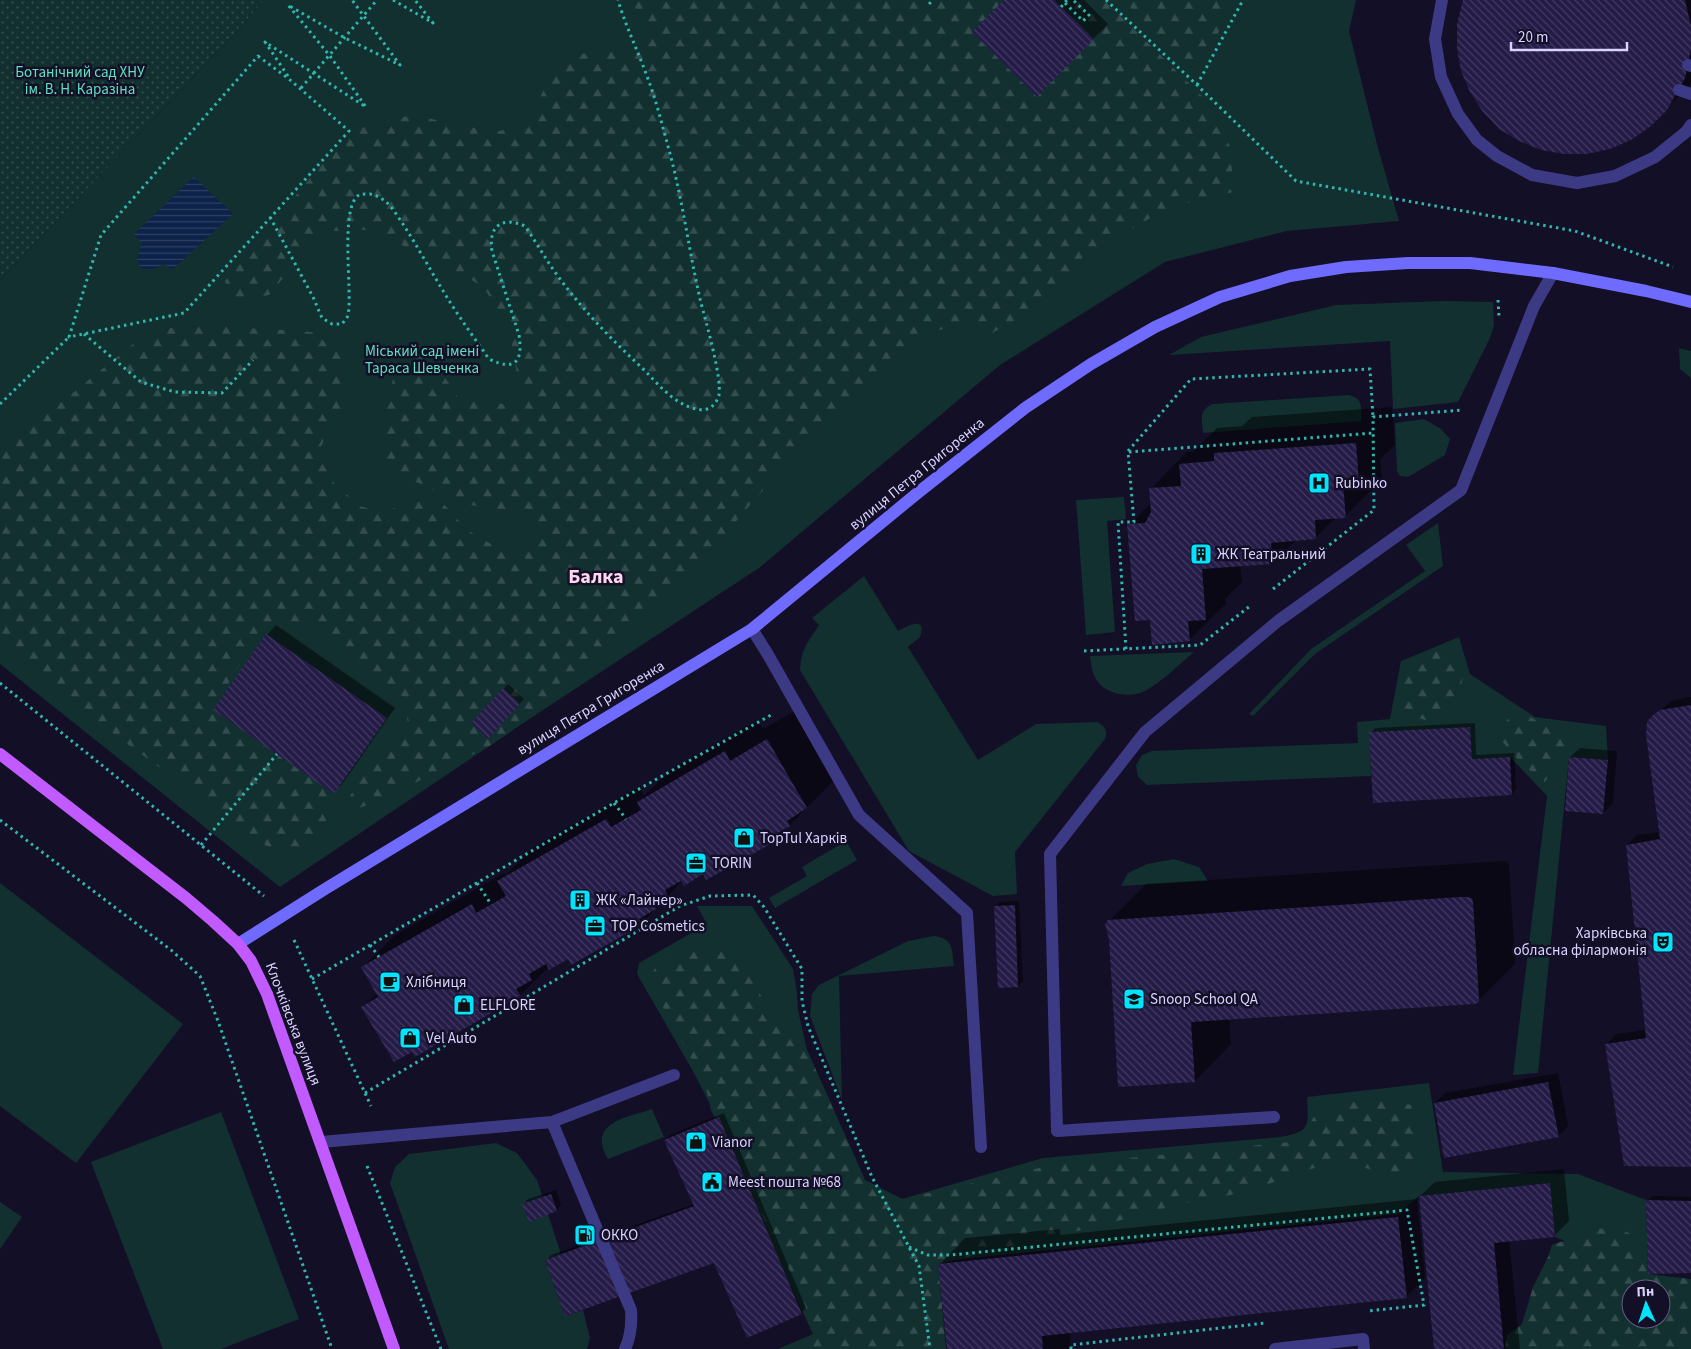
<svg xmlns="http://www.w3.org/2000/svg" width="1691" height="1349" font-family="'Source Sans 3',sans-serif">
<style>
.green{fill:#12302f}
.forest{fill:url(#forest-firs);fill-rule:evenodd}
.garden{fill:url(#garden-dots)}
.water{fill:url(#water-rules)}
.shadow{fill:#0007}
.building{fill:url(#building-back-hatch)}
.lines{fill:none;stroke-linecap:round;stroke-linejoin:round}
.path{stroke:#2fb8b0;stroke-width:3;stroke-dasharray:2.5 4;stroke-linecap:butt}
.lane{stroke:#3d3a85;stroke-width:12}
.secondary{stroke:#6f6bff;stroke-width:12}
.primary{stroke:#c25bff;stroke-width:12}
.labels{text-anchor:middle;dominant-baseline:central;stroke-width:5;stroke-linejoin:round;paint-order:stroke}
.park-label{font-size:15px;fill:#5fe0c0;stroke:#130f26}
.street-label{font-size:15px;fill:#d9d4ff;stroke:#130f26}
.poi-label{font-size:15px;fill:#d9d4ff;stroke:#130f26;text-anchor:start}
.district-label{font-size:20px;font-weight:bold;fill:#ffd6f0;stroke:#130f26}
</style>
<defs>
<pattern id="forest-firs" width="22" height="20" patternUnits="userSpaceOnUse" patternTransform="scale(1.25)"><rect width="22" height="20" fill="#12302f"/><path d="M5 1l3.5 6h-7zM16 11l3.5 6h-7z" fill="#344d4e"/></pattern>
<pattern id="garden-dots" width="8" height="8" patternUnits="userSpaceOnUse" patternTransform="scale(1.25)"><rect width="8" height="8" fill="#12302f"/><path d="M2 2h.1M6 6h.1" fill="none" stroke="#344d4e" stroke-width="1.8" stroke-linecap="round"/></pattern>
<pattern id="water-rules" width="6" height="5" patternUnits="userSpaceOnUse" patternTransform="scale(1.25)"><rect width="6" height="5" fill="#0c2248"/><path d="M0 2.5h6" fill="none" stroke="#2f4163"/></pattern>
<pattern id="building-back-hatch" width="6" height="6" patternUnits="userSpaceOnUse" patternTransform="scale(1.25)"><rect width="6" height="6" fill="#241b47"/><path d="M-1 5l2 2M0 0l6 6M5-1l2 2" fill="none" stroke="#433b63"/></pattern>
</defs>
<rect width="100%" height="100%" fill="#130f26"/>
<!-- green -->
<g class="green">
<path d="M 264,0 L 1356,0 L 1349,31 L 1377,144 L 1399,221 L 1287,231 L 1165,262 L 1000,365 L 759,568 L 534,716 L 280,887 L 0,664 L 0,280 L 229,40 Z"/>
<path d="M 1443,301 L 1493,302 L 1494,325 L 1490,338 L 1458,402 L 1393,409 L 1390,341 L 1169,355 L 1201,337 L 1336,305 Z"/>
<path d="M 1679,348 L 1691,351 L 1691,378 L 1680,369 Z"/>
<path d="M 1348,395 C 1364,398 1361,408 1361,421 L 1203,433 C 1202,419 1198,412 1212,404 Z"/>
<path d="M 1424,419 L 1441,429 L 1450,439 L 1445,455 L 1408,477 L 1400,476 L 1397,471 L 1395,423 Z"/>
<path d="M 1124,497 L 1126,519 L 1107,521 L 1115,632 L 1086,635 L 1076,500 Z"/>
<path d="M 1438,523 L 1443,566 L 1315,654 L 1253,716 L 1249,714 L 1311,649 L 1425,571 L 1406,545 Z"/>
<path d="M 864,576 L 898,631 C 907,626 928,615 920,637 L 908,647 L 978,760 L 1036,724 L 1097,722 C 1105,726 1108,730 1105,739 L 1015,852 L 1017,894 L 993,896 L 909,851 L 800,670 C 800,651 809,640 819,625 L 812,618 Z"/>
<path d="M 1459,637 L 1470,674 L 1535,717 L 1606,726 L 1608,760 L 1569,757 L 1538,1073 L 1513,1075 L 1547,796 L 1510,757 L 1472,759 L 1470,727 L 1370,732 L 1371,776 L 1147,785 L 1138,777 L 1136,765 L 1142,755 L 1152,751 L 1358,743 L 1357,722 L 1390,719 L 1401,661 Z"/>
<path d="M 1194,652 C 1178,665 1163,681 1145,691 C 1132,698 1107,695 1098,682 C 1092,674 1091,665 1090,656 Z"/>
<path d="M 846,841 L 857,860 L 775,908 L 769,898 L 807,876 L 802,867 Z"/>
<path d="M 1174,859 L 1199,867 L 1208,881 L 1121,886 L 1128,873 L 1147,864 Z"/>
<path d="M 0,883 L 183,1024 L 76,1163 L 0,1106 Z"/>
<path d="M 697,906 L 752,906 L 793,969 L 797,992 L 798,1010 L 807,1050 L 865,1180 L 902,1199 L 1043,1158 L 1280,1137 C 1312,1131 1308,1126 1307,1097 L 1429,1083 L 1443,1172 L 1578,1174 L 1646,1200 L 1648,1274 L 1555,1237 L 1549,1183 L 1419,1196 L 1398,1214 L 934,1262 L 943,1349 L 778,1349 L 813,1334 L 745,1189 L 716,1116 L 694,1073 L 637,974 L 639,963 L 707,924 Z"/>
<path d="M 934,936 C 953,938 952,949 954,966 L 839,976 L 842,1100 L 810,1016 L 812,994 L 819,985 L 908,941 Z"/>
<path d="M 652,1109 L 664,1137 L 608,1159 C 587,1122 626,1118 652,1109 Z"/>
<path d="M 221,1112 L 299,1319 L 221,1349 L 163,1349 L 91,1162 Z"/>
<path d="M 496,1143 L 517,1153 L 537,1180 L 561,1254 L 545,1260 L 565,1316 L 583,1310 L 590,1338 L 587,1349 L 449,1349 L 390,1183 L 395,1167 L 409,1154 Z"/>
<path d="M 0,1202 L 22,1217 L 0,1249 Z"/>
</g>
<!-- forest -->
<g class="forest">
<path d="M 631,0 L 1104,0 L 1201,95 L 1231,148 L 1233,192 L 1168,208 L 1084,256 L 1030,313 L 992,333 L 962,324 L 924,334 L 828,420 L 755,499 L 687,579 L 534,715 L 488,747 L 376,802 L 359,808 L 348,800 L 365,769 L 408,724 L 404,698 L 356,657 L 306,624 L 273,628 L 250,647 L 213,710 L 334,794 L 326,820 L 318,839 L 298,849 L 272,850 L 39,679 L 0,643 L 0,452 L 143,336 L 185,324 L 313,332 L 342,356 L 343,387 L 342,412 L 325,437 L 318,455 L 334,483 L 360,506 L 381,512 L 419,501 L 441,501 L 467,530 L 521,561 L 537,534 L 519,514 L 460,503 L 387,468 L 385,420 L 397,358 L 414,354 L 437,366 L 458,397 L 503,404 L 521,395 L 508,325 L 484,288 L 464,275 L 395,242 L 380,233 L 364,230 L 330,231 L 304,253 L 269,295 L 233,302 L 225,281 L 349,131 L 412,115 L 495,132 L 527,124 L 553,71 L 581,54 L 597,51 L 624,53 L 646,39 L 637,11 Z"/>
<path d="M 1123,0 L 1236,0 L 1196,74 Z"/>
<path d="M 1436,651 L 1448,651 L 1457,653 C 1467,670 1463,688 1453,704 C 1450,708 1448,714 1444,717 C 1430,727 1412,716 1401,706 L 1402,681 L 1409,673 L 1413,663 L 1425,655 Z"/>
<path d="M 1527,715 L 1547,727 L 1562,731 L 1569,738 L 1567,748 L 1545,782 L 1522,764 L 1501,740 C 1499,731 1502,725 1509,718 Z"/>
<path d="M 700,948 L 718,951 L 731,956 L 746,972 L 771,1011 L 785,1028 L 807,1050 L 865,1180 L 902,1199 L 1048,1166 L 1300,1141 L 1316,1113 L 1351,1102 L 1385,1099 L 1411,1105 L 1415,1119 L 1419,1161 L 1408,1174 L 1384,1174 L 1357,1165 L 1331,1162 L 1246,1192 L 1176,1205 L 1103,1225 L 938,1264 L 946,1349 L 792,1349 L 815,1340 L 807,1310 L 739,1165 L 711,1110 L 705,1084 L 655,993 C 654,989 651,982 651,978 C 652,960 686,953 700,948 Z"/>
<path d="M 1611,1227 L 1621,1229 L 1635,1236 L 1648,1274 L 1691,1279 L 1691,1349 L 1505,1349 L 1507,1335 L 1522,1324 L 1533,1287 L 1548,1257 L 1552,1245 L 1597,1229 ZM 1631,1289 L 1661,1289 L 1661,1319 L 1631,1319 Z"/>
</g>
<!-- garden -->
<path class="garden" d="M 0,0 L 264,0 L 229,40 L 0,280 Z"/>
<!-- water -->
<path class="water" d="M 194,177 L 233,214 L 172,270 L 164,264 L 154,269 L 142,269 C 135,260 137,254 142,244 L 134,234 Z"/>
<!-- shadow -->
<g class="shadow">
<path d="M 1006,0 L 1084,0 L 1108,24 L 1037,95 Z"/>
<path d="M 1464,0 L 1691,0 L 1691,84 L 1650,125 Z"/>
<path d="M 1392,407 L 1395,445 L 1380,459 L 1382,480 L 1345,516 L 1337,517 L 1315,538 L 1296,540 L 1272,563 L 1240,565 L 1242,582 L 1225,599 L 1226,604 L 1189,640 L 1151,619 L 1129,525 L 1152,502 L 1151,489 L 1187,452 L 1193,452 L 1217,428 L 1242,426 L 1252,417 Z"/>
<path d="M 276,625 L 395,708 L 343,783 L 333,793 L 267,635 Z"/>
<path d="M 508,684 L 524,699 L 493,732 L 472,723 Z"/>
<path d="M 1691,697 L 1691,1166 L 1607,1044 L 1616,1034 L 1646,1030 L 1627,845 L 1637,835 L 1660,832 L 1651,719 L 1671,701 Z"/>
<path d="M 800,708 L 839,775 L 775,840 L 707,878 L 703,873 L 682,881 L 642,923 L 549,967 L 520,995 L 363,1007 L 377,993 L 363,967 L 395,935 L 504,873 L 506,875 L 531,849 L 639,787 L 644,796 L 645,795 L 671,770 L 758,720 L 763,729 Z"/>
<path d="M 1475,723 L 1476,755 L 1514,753 L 1516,789 L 1512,794 L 1371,733 L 1375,728 Z"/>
<path d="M 1580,748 L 1617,751 L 1613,803 L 1603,813 L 1570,757 Z"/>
<path d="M 1504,861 L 1508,862 L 1509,865 L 1515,962 L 1515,964 L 1478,1001 L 1229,1019 L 1231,1044 L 1195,1081 L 1109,921 L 1146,884 Z"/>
<path d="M 1019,901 L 1023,981 L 1018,986 L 995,906 L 1000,902 Z"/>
<path d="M 1558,1073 L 1568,1126 L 1558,1136 L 1435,1103 L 1445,1093 Z"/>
<path d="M 724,1113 L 806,1308 L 801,1313 L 715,1261 L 547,1260 L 551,1255 L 694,1204 L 665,1140 L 670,1135 Z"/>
<path d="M 1564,1169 L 1569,1221 L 1554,1236 L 1509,1240 L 1520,1349 L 1435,1349 L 1420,1196 L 1435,1182 Z"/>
<path d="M 556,1190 L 561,1205 L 557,1210 L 529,1220 L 524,1204 L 528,1199 Z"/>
<path d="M 1652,1196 L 1691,1197 L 1691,1272 L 1647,1201 Z"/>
<path d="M 1417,1199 L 1425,1278 L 1406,1297 L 1070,1332 L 1071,1349 L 948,1349 L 940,1264 L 965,1238 L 1060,1229 L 1060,1235 Z"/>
</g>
<!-- building -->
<g class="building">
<path d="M 1004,0 L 1054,0 L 1094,39 L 1037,97 L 972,32 Z"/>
<path d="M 1463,0 L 1685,0 L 1691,26 L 1691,49 L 1685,78 L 1667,110 L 1651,126 L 1631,140 L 1610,149 L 1587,154 L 1564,154 L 1541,150 L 1519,141 L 1499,129 L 1483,112 L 1470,92 L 1461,71 L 1457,48 L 1457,24 Z"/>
<path d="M 1356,443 L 1359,482 L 1343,484 L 1346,518 L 1315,520 L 1316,539 L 1271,543 L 1273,564 L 1202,569 L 1206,620 L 1188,621 L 1190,641 L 1152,645 L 1150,620 L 1135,621 L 1127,524 L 1145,523 L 1151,512 L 1149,488 L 1181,486 L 1179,464 L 1214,461 L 1214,453 Z"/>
<path d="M 266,634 L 387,718 L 334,794 L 213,710 Z"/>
<path d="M 503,688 L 520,704 L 488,739 L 471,723 Z"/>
<path d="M 1691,705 L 1691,1167 L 1624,1166 L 1605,1044 L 1646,1038 L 1626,845 L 1660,839 L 1646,735 L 1647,722 L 1653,715 L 1660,710 Z"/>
<path d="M 1470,727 L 1472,759 L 1510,757 L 1512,795 L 1373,803 L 1369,732 Z"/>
<path d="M 767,739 L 807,808 L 787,821 L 790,826 L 773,836 L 776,841 L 706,880 L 703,874 L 684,886 L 681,881 L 665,890 L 668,896 L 654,904 L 656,909 L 639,919 L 643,924 L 571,965 L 568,959 L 549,970 L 546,964 L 529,974 L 532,980 L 516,989 L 521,996 L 415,1057 L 412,1052 L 394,1062 L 361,1007 L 378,997 L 361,967 L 472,904 L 476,913 L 506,896 L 497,881 L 606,819 L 611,827 L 641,810 L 637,802 L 725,751 L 730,761 Z"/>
<path d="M 1569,757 L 1608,760 L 1603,814 L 1565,811 Z"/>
<path d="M 1460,897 L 1467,897 L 1472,898 L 1473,902 L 1479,999 L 1479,1002 L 1475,1004 L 1191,1022 L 1195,1082 L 1118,1087 L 1109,939 L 1105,924 L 1108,920 Z"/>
<path d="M 1015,905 L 1018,987 L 998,988 L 994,906 Z"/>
<path d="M 1548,1082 L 1559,1137 L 1444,1158 L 1434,1103 Z"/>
<path d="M 719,1117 L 802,1314 L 747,1338 L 714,1263 L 565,1316 L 545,1260 L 694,1206 L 664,1140 Z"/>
<path d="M 1550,1183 L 1555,1237 L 1494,1243 L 1504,1349 L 1434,1349 L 1419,1196 Z"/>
<path d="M 551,1194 L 557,1211 L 529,1222 L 522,1204 Z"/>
<path d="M 1646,1200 L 1691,1201 L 1691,1273 L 1648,1274 Z"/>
<path d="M 1398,1217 L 1407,1298 L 1042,1336 L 1043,1349 L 947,1349 L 938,1264 Z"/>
</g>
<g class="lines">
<!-- path -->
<g class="path">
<path d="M 393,0 L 433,23 L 415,0"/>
<path d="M 1106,0 L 1197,85 L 1296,181 L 1575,231 L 1673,267"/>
<path d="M 1065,3 L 1083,21 L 1089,15 L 1073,0"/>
<path d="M 929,4 L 933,0"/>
<path d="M 1061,7 L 1067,0"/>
<path d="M 258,56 L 289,79 L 349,131 L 184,313 L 69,337 L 101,235 Z"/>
<path d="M 288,76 L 265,42 L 366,107 L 330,56 L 288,5 L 345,38 L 400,65 L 352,0"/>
<path d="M 1197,85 L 1243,0"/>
<path d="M 301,88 L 377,0"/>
<path d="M 270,217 L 313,297 L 322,318 L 332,324 L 342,324 C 344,321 347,319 348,315 C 353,293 339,207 359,195 C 362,194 366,194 370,194 C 380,196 388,202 394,211 C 412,236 426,263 442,289 C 456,313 473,336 489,359 C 516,372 523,361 519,335 L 492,251 C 488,226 502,216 525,226 C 538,245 549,265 563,283 C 586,313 612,340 640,366 C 657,382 669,400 692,408 C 697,409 702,411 707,409 C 713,407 717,402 719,395 C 722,378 706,322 701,303 C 689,252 683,201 669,150 C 662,124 655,96 645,71 C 636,47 625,24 618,0"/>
<path d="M 1498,300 L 1499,317"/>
<path d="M 84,334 L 141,382 L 175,392 L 222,393 L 253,360"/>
<path d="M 0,404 L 69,337"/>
<path d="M 1128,451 L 1191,379 L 1370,369 L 1373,417"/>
<path d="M 1273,589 L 1374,510 L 1373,417 L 1462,410"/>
<path d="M 1126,649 L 1118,522 L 1134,522 L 1128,452 L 1373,433"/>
<path d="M 1084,651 L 1200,645 L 1250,606"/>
<path d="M 0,683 L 264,896"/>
<path d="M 614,803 L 626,819"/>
<path d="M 0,820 L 171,950 L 200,976 L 218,1021 L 332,1349"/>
<path d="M 201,845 L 277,754"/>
<path d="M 477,883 L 491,904"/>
<path d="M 294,940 L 371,1106"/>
<path d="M 370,945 L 379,957"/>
<path d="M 312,979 L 614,803 L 771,715"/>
<path d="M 365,1093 L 680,906 L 710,896 L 753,895 L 764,907 L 802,969 L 802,1001 L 808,1026 L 872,1177 L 919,1266 L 930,1349"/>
<path d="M 367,1166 L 441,1349"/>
<path d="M 909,1247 L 928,1255 L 951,1255 L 1407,1210 L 1424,1305 L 1368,1311"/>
<path d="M 1071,1349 L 1071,1345 L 1265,1323"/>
</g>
<!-- lane -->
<g class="lane">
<path d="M 1442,0 L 1435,39 L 1441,77 L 1458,114 L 1477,140 L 1497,156 L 1532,175 L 1577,183 L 1615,176 L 1655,157 L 1686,132 L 1691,125"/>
<path d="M 1688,65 L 1691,66"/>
<path d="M 1679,90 L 1691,94"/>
<path d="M 752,629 L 767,653 L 859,815 L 967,913 L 981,1147"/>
<path d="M 1274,1117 L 1057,1131 L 1050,854 L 1145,732 L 1278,621 L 1461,490 L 1534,306 L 1553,273"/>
<path d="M 552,1122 L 674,1075"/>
<path d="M 321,1142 L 552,1122 L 631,1310 C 632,1324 631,1336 625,1349"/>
<path d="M 1275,1349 L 1363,1339 L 1364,1349"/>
</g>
<!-- secondary -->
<path class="secondary" d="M 238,944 L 325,889 L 752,629 L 920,491 L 1025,408 L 1091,364 L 1155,327 L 1220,297 L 1290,276 L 1346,267 L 1408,263 L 1470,263 L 1553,273 L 1646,291 L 1691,302"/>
<!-- primary -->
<path class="primary" d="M 0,754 L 186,898 L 213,921 L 238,944 L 251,961 L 267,994 L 394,1349"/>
</g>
<!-- icons -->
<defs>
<g id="hospital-square" transform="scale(1.125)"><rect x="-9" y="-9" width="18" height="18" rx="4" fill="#00e5ff" stroke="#130f26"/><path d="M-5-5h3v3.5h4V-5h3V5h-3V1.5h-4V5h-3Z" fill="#111"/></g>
<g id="building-square" transform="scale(1.125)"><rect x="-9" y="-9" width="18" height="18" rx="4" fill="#00e5ff" stroke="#130f26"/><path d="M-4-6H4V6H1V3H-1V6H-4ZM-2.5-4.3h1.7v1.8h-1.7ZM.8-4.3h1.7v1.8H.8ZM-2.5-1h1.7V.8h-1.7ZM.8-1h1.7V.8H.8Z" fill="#111"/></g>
<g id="shop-square" transform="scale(1.125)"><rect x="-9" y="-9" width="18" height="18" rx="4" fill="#00e5ff" stroke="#130f26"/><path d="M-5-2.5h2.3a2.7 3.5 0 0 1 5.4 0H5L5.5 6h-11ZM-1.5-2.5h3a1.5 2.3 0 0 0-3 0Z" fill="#111"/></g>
<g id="office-square" transform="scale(1.125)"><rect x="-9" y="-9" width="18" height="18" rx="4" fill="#00e5ff" stroke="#130f26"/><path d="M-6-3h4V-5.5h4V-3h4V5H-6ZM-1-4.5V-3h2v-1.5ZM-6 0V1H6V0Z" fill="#111"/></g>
<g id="theatre-square" transform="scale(1.125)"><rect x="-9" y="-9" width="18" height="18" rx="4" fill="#00e5ff" stroke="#130f26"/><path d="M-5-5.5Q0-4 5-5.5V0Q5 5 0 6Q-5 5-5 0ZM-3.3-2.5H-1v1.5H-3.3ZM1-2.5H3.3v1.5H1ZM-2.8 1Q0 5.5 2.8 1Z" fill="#111"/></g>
<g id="cafe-square" transform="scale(1.125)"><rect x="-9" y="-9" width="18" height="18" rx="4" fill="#00e5ff" stroke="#130f26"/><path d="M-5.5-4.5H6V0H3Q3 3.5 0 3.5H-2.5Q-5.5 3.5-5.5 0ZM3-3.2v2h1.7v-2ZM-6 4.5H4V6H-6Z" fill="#111"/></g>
<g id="school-square" transform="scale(1.125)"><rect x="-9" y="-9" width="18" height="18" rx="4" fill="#00e5ff" stroke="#130f26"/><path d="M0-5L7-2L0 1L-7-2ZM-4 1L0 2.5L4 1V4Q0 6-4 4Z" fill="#111"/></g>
<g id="civic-square" transform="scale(1.125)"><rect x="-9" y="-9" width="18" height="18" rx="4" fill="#00e5ff" stroke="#130f26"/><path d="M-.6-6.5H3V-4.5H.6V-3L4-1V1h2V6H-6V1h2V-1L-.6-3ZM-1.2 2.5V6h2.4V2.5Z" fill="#111"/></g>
<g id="fuel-square" transform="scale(1.125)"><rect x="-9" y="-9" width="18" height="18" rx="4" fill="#00e5ff" stroke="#130f26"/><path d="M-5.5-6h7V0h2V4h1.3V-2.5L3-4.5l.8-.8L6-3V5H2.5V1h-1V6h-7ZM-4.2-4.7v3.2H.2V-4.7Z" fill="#111"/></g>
</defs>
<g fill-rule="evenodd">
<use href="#hospital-square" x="1319" y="483"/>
<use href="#building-square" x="1201" y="554"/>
<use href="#shop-square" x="744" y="838"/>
<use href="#office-square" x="696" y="863"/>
<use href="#building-square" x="580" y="900"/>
<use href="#office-square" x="595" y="926"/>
<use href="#theatre-square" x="1663" y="942"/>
<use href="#cafe-square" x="390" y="982"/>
<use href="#school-square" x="1134" y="999"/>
<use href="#shop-square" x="464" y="1005"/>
<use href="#shop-square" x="410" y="1038"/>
<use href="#shop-square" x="696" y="1142"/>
<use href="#civic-square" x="712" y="1182"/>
<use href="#fuel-square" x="585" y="1235"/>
</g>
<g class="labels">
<!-- park labels -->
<g class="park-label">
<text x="80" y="72">Ботанічний сад ХНУ<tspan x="80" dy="17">ім. В. Н. Каразіна</tspan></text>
<text x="422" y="351">Міський сад імені<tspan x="422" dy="17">Тараса Шевченка</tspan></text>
</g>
<!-- street labels -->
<g class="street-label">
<text transform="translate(917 474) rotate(-39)">вулиця Петра Григоренка</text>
<text transform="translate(591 708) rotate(-31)">вулиця Петра Григоренка</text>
<text transform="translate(293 1024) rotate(69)">Клочківська вулиця</text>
</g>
<!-- poi labels -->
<g class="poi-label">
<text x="1335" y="483">Rubinko</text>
<text x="1217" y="554">ЖК Театральний</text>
<text x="760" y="838">TopTul Харків</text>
<text x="712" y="863">TORIN</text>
<text x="596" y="900">ЖК «Лайнер»</text>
<text x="611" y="926">TOP Cosmetics</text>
<text x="1647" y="933" text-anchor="end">Харківська<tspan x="1647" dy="17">обласна філармонія</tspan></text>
<text x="406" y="982">Хлібниця</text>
<text x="1150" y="999">Snoop School QA</text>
<text x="480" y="1005">ELFLORE</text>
<text x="426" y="1038">Vel Auto</text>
<text x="712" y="1142">Vianor</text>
<text x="728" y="1182">Meest пошта №68</text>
<text x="601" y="1235">ОККО</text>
</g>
<!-- district labels -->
<g class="district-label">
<text x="596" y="577">Балка</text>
</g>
</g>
<!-- north arrow -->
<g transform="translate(1646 1304) rotate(357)"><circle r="24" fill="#130f26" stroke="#625e7d"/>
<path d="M0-4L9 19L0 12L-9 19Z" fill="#00e5ff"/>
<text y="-8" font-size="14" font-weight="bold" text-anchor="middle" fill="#d9d4ff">Пн</text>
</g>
<!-- scale -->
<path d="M1511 42v8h116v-8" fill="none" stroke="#d9d4ff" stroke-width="2.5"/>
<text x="1518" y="42" font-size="15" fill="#d9d4ff" stroke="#130f26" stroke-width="4" paint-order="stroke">20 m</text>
</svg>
